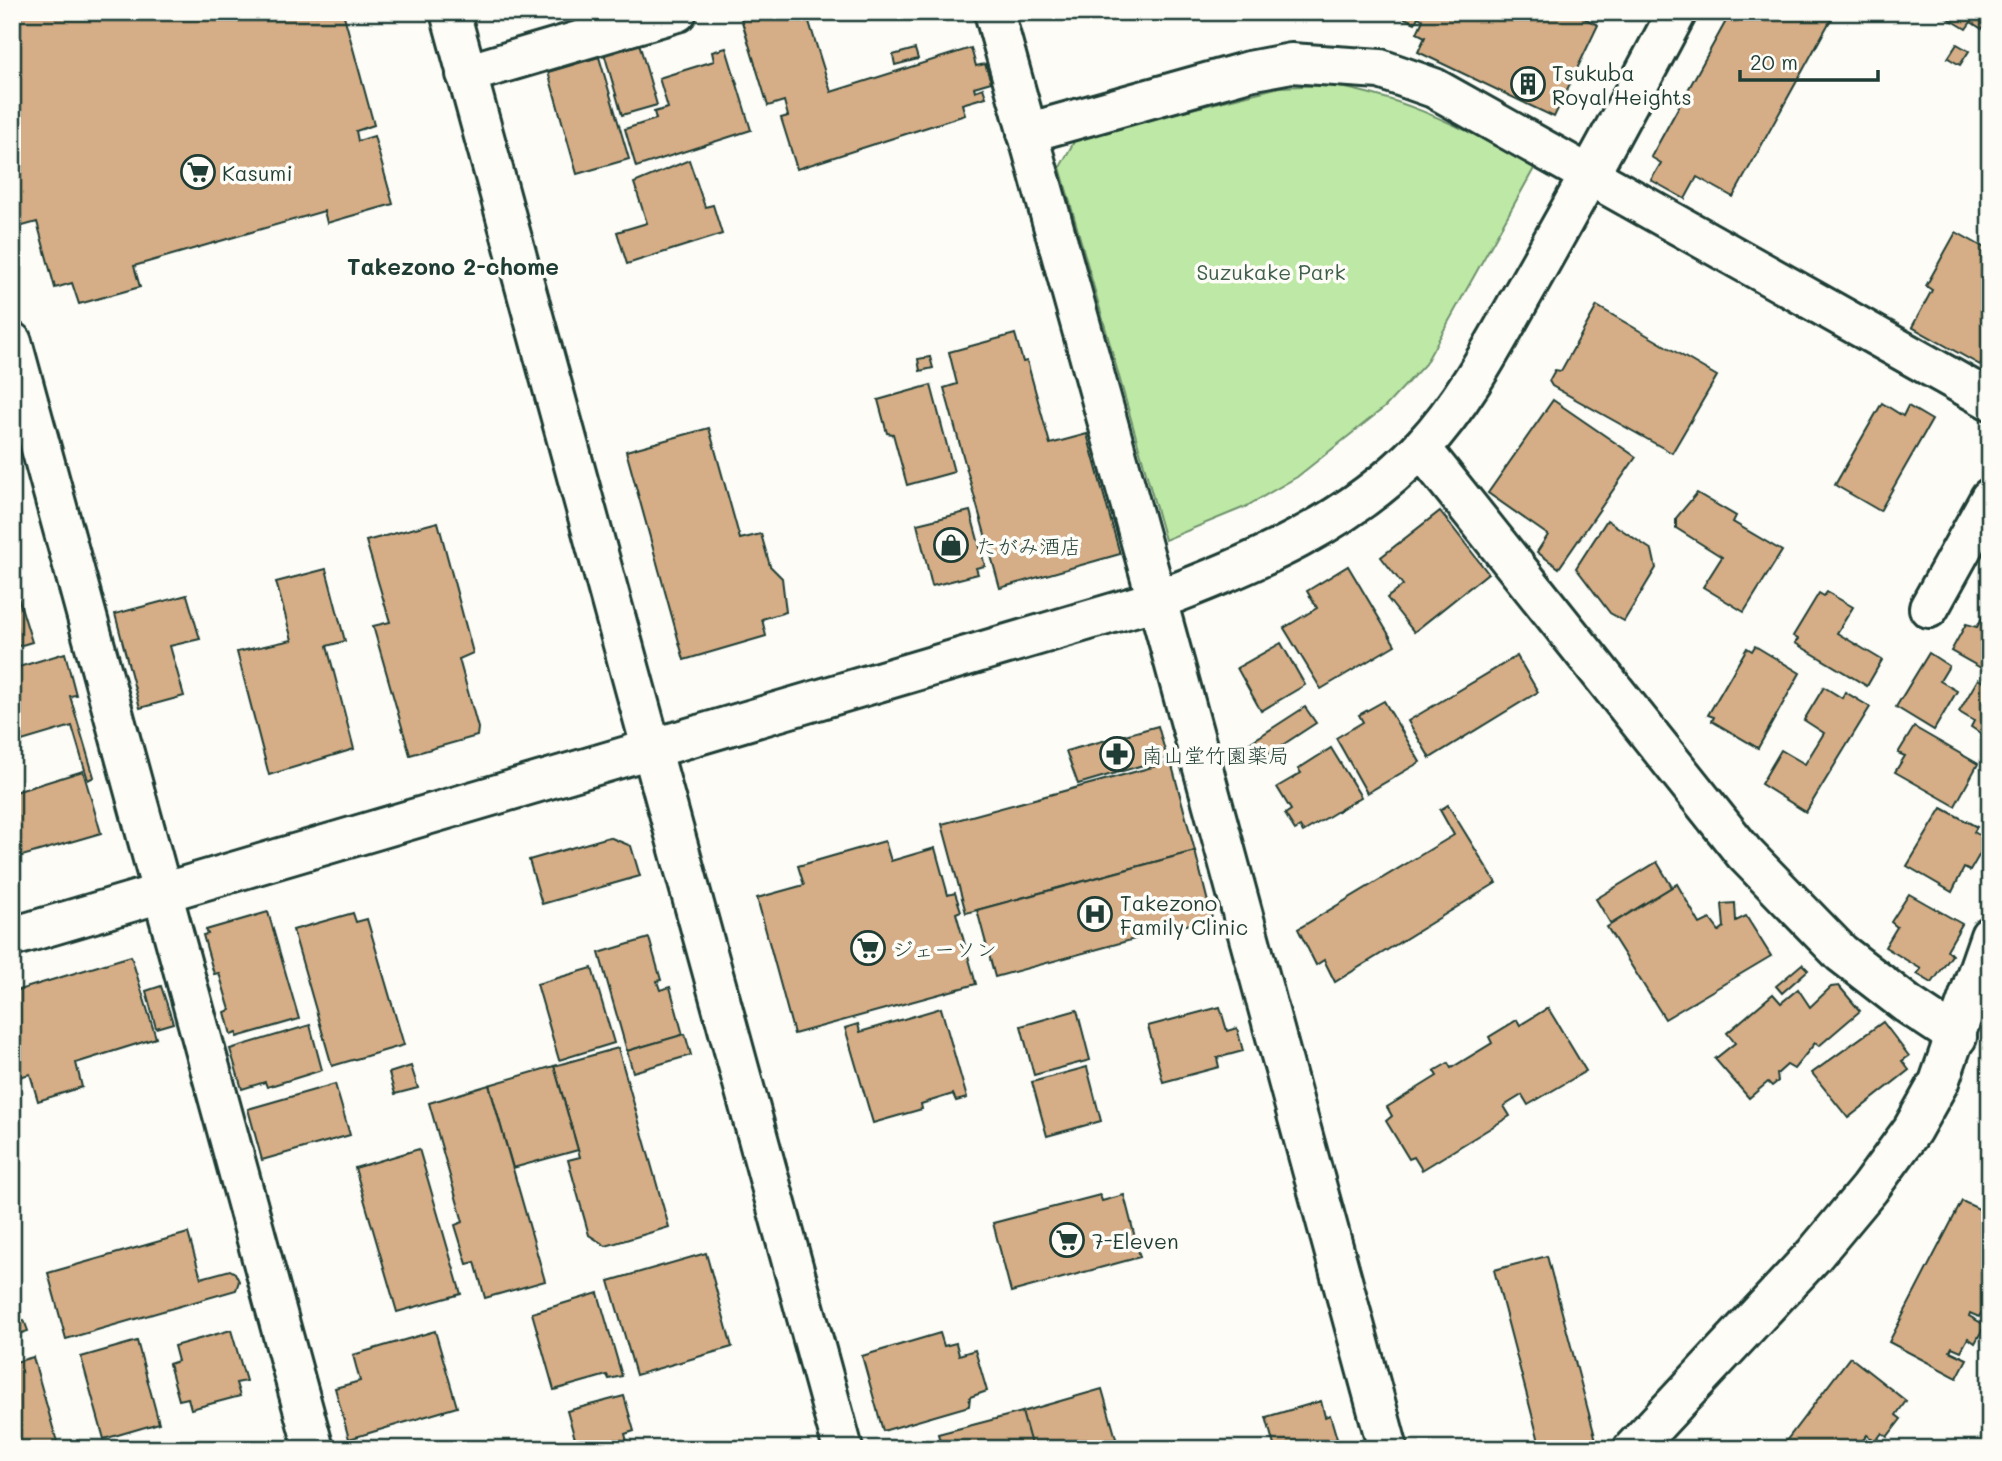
<svg xmlns="http://www.w3.org/2000/svg" width="2002" height="1461" font-family="Mali,'Klee One',sans-serif">
<style>
.green{fill:#bde8a5;stroke:#6e926c;stroke-width:2}
.building{fill:#d5ad86;stroke:#1f3d34;stroke-width:2}
.lines{fill:none;stroke-linecap:round;stroke-linejoin:round}
.minor-casing{stroke:#1f3d34;stroke-width:44}
.minor{stroke:#fdfcf7;stroke-width:38}
.labels{text-anchor:middle;dominant-baseline:central;stroke-width:7;stroke-linejoin:round;paint-order:stroke}
.poi-label{font-size:21px;fill:#1f3d34;stroke:#fdfcf7;text-anchor:start}
.park-label{font-size:21px;fill:#3f5f4b;stroke:#fdfcf7}
.neighbourhood-label{font-size:23px;font-weight:bold;fill:#1f3d34;stroke:#fdfcf7}
</style>
<rect width="100%" height="100%" fill="#fdfcf7"/>
<filter id="ink" filterUnits="userSpaceOnUse"><feTurbulence type="fractalNoise" baseFrequency=".0143" numOctaves="2"/><feDisplacementMap in="SourceGraphic" scale="14" xChannelSelector="R" yChannelSelector="G"/><feConvolveMatrix kernelMatrix="1 2 1 2 8 2 1 2 1" color-interpolation-filters="sRGB"/></filter>
<g filter="url(#ink)">
<!-- green -->
<path class="green" d="M 1326,85 C 1403,95 1467,131 1536,165 L 1425,364 L 1385,407 L 1297,477 L 1245,507 L 1165,540 L 1060,167 L 1076,138 L 1280,87 Z"/>
<!-- building -->
<g class="building">
<path d="M 12,12 L 343,12 L 374,125 L 356,131 L 358,141 L 374,136 L 393,204 L 327,223 L 324,211 L 134,266 L 140,287 L 79,304 L 72,283 L 55,288 L 37,222 L 12,229 Z"/>
<path d="M 739,12 L 806,12 L 831,92 L 971,48 L 976,66 L 985,64 L 991,82 L 974,87 L 975,91 L 983,88 L 986,97 L 962,104 L 965,115 L 797,169 L 781,118 L 788,116 L 784,101 L 768,106 Z"/>
<path d="M 1392,12 L 1572,12 L 1598,25 L 1554,117 L 1418,52 L 1425,37 L 1417,33 L 1423,20 L 1418,17 L 1415,23 Z"/>
<path d="M 1731,12 L 1835,12 L 1733,197 L 1697,177 L 1685,199 L 1651,180 L 1661,163 L 1651,157 Z"/>
<path d="M 1949,12 L 1990,12 L 1990,16 L 1982,29 L 1971,22 L 1966,29 L 1946,17 Z"/>
<path d="M 639,43 L 657,105 L 622,115 L 604,53 Z"/>
<path d="M 1957,44 L 1969,51 L 1960,65 L 1948,58 Z"/>
<path d="M 726,48 L 751,130 L 636,167 L 625,129 L 656,119 L 654,112 L 668,108 L 659,78 L 714,61 L 712,52 Z"/>
<path d="M 915,49 L 918,59 L 895,65 L 893,55 Z"/>
<path d="M 599,57 L 629,159 L 577,174 L 548,72 Z"/>
<path d="M 689,160 L 705,207 L 713,205 L 722,234 L 627,264 L 617,232 L 647,223 L 634,183 Z"/>
<path d="M 1956,232 L 1990,251 L 1990,348 L 1980,365 L 1912,327 L 1932,290 L 1926,286 Z"/>
<path d="M 1597,306 L 1717,376 L 1672,453 L 1552,386 L 1549,381 L 1555,370 L 1561,371 Z"/>
<path d="M 1015,334 L 1023,362 L 1027,361 L 1050,444 L 1087,434 L 1120,554 L 1000,588 L 944,388 L 957,384 L 949,352 Z"/>
<path d="M 930,357 L 933,368 L 920,371 L 918,359 Z"/>
<path d="M 931,385 L 954,472 L 907,485 L 893,434 L 887,433 L 878,400 Z"/>
<path d="M 1553,400 L 1636,457 L 1559,568 L 1537,552 L 1548,535 L 1488,493 Z"/>
<path d="M 1882,403 L 1903,416 L 1908,406 L 1932,420 L 1880,511 L 1835,485 Z"/>
<path d="M 709,428 L 740,539 L 761,534 L 770,566 L 782,578 L 786,612 L 762,619 L 766,636 L 684,660 L 626,451 Z"/>
<path d="M 1697,493 L 1736,516 L 1733,522 L 1782,551 L 1744,612 L 1703,587 L 1722,557 L 1676,528 L 1676,518 Z"/>
<path d="M 970,511 L 985,566 L 976,568 L 978,574 L 932,586 L 917,524 Z"/>
<path d="M 1440,511 L 1488,573 L 1414,632 L 1387,598 L 1403,585 L 1381,557 Z"/>
<path d="M 1607,520 L 1652,550 L 1656,568 L 1624,621 L 1610,613 L 1576,568 Z"/>
<path d="M 438,522 L 473,653 L 459,659 L 478,728 L 477,736 L 410,755 L 373,626 L 390,622 L 366,541 Z"/>
<path d="M 1348,566 L 1395,645 L 1321,689 L 1284,628 L 1317,608 L 1307,591 Z"/>
<path d="M 326,569 L 345,641 L 327,646 L 354,749 L 269,775 L 237,652 L 292,640 L 276,582 Z"/>
<path d="M 15,587 L 32,642 L 12,648 L 12,588 Z"/>
<path d="M 1827,592 L 1853,607 L 1837,633 L 1882,660 L 1867,686 L 1795,643 L 1798,639 L 1793,636 L 1819,593 L 1824,596 Z"/>
<path d="M 187,595 L 200,639 L 170,646 L 184,696 L 140,708 L 115,614 Z"/>
<path d="M 1990,604 L 1990,673 L 1951,651 L 1966,624 L 1977,627 Z"/>
<path d="M 1281,643 L 1305,685 L 1261,711 L 1237,668 Z"/>
<path d="M 1755,646 L 1800,673 L 1758,748 L 1712,721 L 1714,717 L 1708,715 L 1747,648 L 1752,651 Z"/>
<path d="M 65,653 L 76,695 L 70,696 L 94,777 L 88,780 L 72,726 L 12,744 L 12,669 Z"/>
<path d="M 1929,653 L 1949,666 L 1940,681 L 1957,691 L 1934,730 L 1896,707 Z"/>
<path d="M 1517,656 L 1538,692 L 1430,758 L 1408,721 Z"/>
<path d="M 1978,679 L 1990,686 L 1990,729 L 1986,727 L 1982,734 L 1971,727 L 1974,721 L 1959,712 Z"/>
<path d="M 1824,687 L 1842,698 L 1845,692 L 1870,707 L 1806,812 L 1761,784 L 1781,750 L 1805,764 L 1824,733 L 1804,720 Z"/>
<path d="M 1384,701 L 1420,762 L 1367,793 L 1336,738 L 1363,722 L 1359,715 Z"/>
<path d="M 1305,707 L 1316,723 L 1258,761 L 1248,744 Z"/>
<path d="M 1158,726 L 1167,758 L 1078,784 L 1066,751 Z"/>
<path d="M 1914,727 L 1978,764 L 1955,806 L 1895,772 L 1905,756 L 1898,753 Z"/>
<path d="M 1331,748 L 1361,797 L 1303,832 L 1300,827 L 1295,830 L 1285,814 L 1291,810 L 1277,787 L 1301,773 L 1298,769 Z"/>
<path d="M 1171,762 L 1195,851 L 966,913 L 942,824 Z"/>
<path d="M 83,771 L 101,833 L 12,859 L 12,793 Z"/>
<path d="M 1448,805 L 1496,883 L 1335,982 L 1324,960 L 1316,965 L 1298,929 L 1454,835 L 1440,810 Z"/>
<path d="M 1942,808 L 1977,827 L 1974,832 L 1988,840 L 1970,871 L 1964,868 L 1952,892 L 1907,866 Z"/>
<path d="M 609,837 L 631,846 L 640,876 L 542,904 L 529,860 Z"/>
<path d="M 885,841 L 891,861 L 935,848 L 948,895 L 955,893 L 961,911 L 956,913 L 976,984 L 794,1034 L 757,898 L 804,885 L 798,866 Z"/>
<path d="M 1195,851 L 1212,918 L 995,977 L 977,910 Z"/>
<path d="M 1657,862 L 1672,887 L 1611,924 L 1596,899 Z"/>
<path d="M 1677,884 L 1700,924 L 1710,919 L 1719,931 L 1724,927 L 1722,904 L 1735,903 L 1736,921 L 1746,916 L 1771,956 L 1665,1019 L 1607,927 Z"/>
<path d="M 1909,894 L 1962,924 L 1947,950 L 1952,955 L 1932,983 L 1917,974 L 1921,969 L 1885,947 L 1897,927 L 1891,922 Z"/>
<path d="M 268,912 L 299,1019 L 237,1037 L 237,1033 L 231,1035 L 225,1012 L 230,1010 L 219,973 L 214,974 L 203,935 L 208,934 L 206,930 Z"/>
<path d="M 353,913 L 356,922 L 367,919 L 404,1045 L 332,1066 L 293,930 Z"/>
<path d="M 649,938 L 661,980 L 657,981 L 660,990 L 670,987 L 683,1035 L 627,1051 L 599,953 Z"/>
<path d="M 131,956 L 156,1038 L 76,1063 L 82,1087 L 38,1101 L 30,1074 L 12,1079 L 12,992 Z"/>
<path d="M 1802,964 L 1808,970 L 1782,993 L 1776,986 Z"/>
<path d="M 592,968 L 614,1043 L 559,1060 L 537,984 Z"/>
<path d="M 161,986 L 173,1023 L 156,1028 L 146,991 Z"/>
<path d="M 1839,986 L 1860,1011 L 1819,1046 L 1815,1043 L 1794,1069 L 1787,1065 L 1777,1074 L 1778,1081 L 1772,1086 L 1768,1082 L 1749,1098 L 1715,1059 L 1735,1043 L 1727,1033 L 1773,994 L 1781,1003 L 1798,989 L 1810,1007 L 1831,987 Z"/>
<path d="M 1220,1007 L 1227,1031 L 1237,1028 L 1243,1051 L 1217,1058 L 1219,1067 L 1163,1082 L 1148,1026 Z"/>
<path d="M 941,1008 L 967,1098 L 956,1101 L 953,1094 L 921,1104 L 922,1109 L 873,1123 L 845,1028 L 858,1024 L 860,1032 Z"/>
<path d="M 1548,1008 L 1586,1071 L 1528,1105 L 1522,1095 L 1504,1106 L 1510,1116 L 1422,1170 L 1414,1157 L 1409,1159 L 1386,1121 L 1392,1116 L 1387,1107 L 1437,1076 L 1434,1071 L 1448,1063 L 1451,1068 L 1492,1043 L 1489,1037 L 1517,1020 L 1520,1025 Z"/>
<path d="M 1077,1010 L 1090,1060 L 1034,1075 L 1021,1026 Z"/>
<path d="M 1883,1022 L 1909,1056 L 1902,1061 L 1909,1070 L 1848,1118 L 1812,1073 Z"/>
<path d="M 310,1025 L 322,1070 L 267,1087 L 265,1082 L 242,1089 L 230,1049 Z"/>
<path d="M 685,1034 L 691,1055 L 633,1072 L 627,1051 Z"/>
<path d="M 618,1048 L 669,1227 L 606,1246 L 589,1235 L 568,1160 L 580,1157 L 554,1066 Z"/>
<path d="M 411,1066 L 418,1088 L 395,1094 L 389,1073 Z"/>
<path d="M 554,1066 L 578,1150 L 513,1168 L 489,1085 Z"/>
<path d="M 1087,1067 L 1101,1121 L 1047,1136 L 1032,1082 Z"/>
<path d="M 335,1084 L 350,1135 L 262,1160 L 248,1109 Z"/>
<path d="M 489,1085 L 545,1281 L 485,1298 L 475,1262 L 467,1264 L 455,1225 L 463,1222 L 429,1103 Z"/>
<path d="M 419,1149 L 461,1294 L 397,1312 L 355,1168 Z"/>
<path d="M 1990,1193 L 1990,1278 L 1987,1281 L 1990,1283 L 1990,1308 L 1985,1306 L 1979,1317 L 1970,1313 L 1969,1316 L 1985,1325 L 1975,1343 L 1968,1338 L 1961,1351 L 1952,1347 L 1950,1351 L 1967,1359 L 1957,1378 L 1889,1342 L 1962,1201 L 1981,1210 Z"/>
<path d="M 1100,1195 L 1102,1201 L 1124,1195 L 1140,1257 L 1011,1292 L 993,1223 Z"/>
<path d="M 188,1233 L 201,1278 L 230,1270 L 235,1273 L 239,1281 L 236,1290 L 66,1339 L 48,1273 Z"/>
<path d="M 706,1253 L 732,1347 L 636,1375 L 609,1281 Z"/>
<path d="M 1547,1256 L 1596,1440 L 1565,1449 L 1541,1449 L 1494,1270 Z"/>
<path d="M 598,1293 L 622,1376 L 609,1379 L 607,1375 L 554,1390 L 532,1313 Z"/>
<path d="M 24,1320 L 28,1331 L 13,1336 L 12,1324 Z"/>
<path d="M 231,1330 L 246,1381 L 236,1383 L 240,1396 L 191,1409 L 188,1398 L 179,1400 L 169,1364 L 178,1361 L 174,1346 Z"/>
<path d="M 435,1331 L 457,1407 L 349,1439 L 335,1388 L 360,1381 L 353,1355 Z"/>
<path d="M 940,1333 L 944,1346 L 956,1343 L 959,1355 L 975,1350 L 987,1391 L 970,1397 L 969,1406 L 883,1431 L 862,1356 Z"/>
<path d="M 137,1341 L 159,1423 L 104,1439 L 81,1357 Z"/>
<path d="M 33,1357 L 59,1449 L 12,1449 L 12,1363 Z"/>
<path d="M 1850,1357 L 1906,1401 L 1896,1415 L 1901,1419 L 1887,1437 L 1882,1433 L 1875,1442 L 1867,1435 L 1862,1441 L 1873,1449 L 1780,1449 Z"/>
<path d="M 1102,1389 L 1119,1449 L 1030,1449 L 1022,1412 Z"/>
<path d="M 624,1396 L 634,1431 L 625,1434 L 629,1449 L 578,1449 L 567,1411 Z"/>
<path d="M 1321,1401 L 1325,1417 L 1330,1415 L 1340,1449 L 1275,1449 L 1266,1417 Z"/>
<path d="M 1022,1412 L 1032,1448 L 942,1449 L 938,1434 Z"/>
<path d="M 163,1442 L 165,1449 L 141,1449 Z"/>
</g>
<g class="lines">
<!-- minor casing -->
<g class="minor-casing">
<g id="minor">
<path d="M 450,12 L 843,1449"/>
<path d="M 994,12 L 1170,647 L 1388,1449"/>
<path d="M 466,74 L 677,12"/>
<path d="M 1027,133 L 1249,71 L 1291,63 L 1380,69 L 1434,88 L 1990,400"/>
<path d="M 12,342 L 314,1449"/>
<path d="M 1421,448 L 1744,853 L 1841,953 L 1907,1004 L 1957,1037"/>
<path d="M 1929,608 L 1990,498"/>
<path d="M 12,937 L 1157,600 C 1253,564 1350,523 1422,447 C 1466,400 1497,339 1529,283 C 1580,193 1629,103 1677,12"/>
<path d="M 1633,1449 L 1814,1255 L 1869,1189 L 1912,1130 L 1939,1082 L 1990,936"/>
</g>
</g>
<!-- minor -->
<use href="#minor" class="minor"/>
</g>
</g>
<!-- icons -->
<defs>
<g id="building-ring" transform="scale(1.75)"><circle r="9.5" fill="#fdfcf7" stroke="#1f3d34" stroke-width="1.5"/><path d="M-4-6H4V6H1V3H-1V6H-4ZM-2.5-4.3h1.7v1.8h-1.7ZM.8-4.3h1.7v1.8H.8ZM-2.5-1h1.7V.8h-1.7ZM.8-1h1.7V.8H.8Z" fill="#1f3d34"/></g>
<g id="supermarket-ring" transform="scale(1.75)"><circle r="9.5" fill="#fdfcf7" stroke="#1f3d34" stroke-width="1.5"/><path d="M-6-5.5h2.5l.6 2H6L4.5 2H-2.5L-4.4-4H-6ZM-1.5 3.2a1.3 1.3 0 1 0 .1 0ZM3 3.2a1.3 1.3 0 1 0 .1 0Z" fill="#1f3d34"/></g>
<g id="shop-ring" transform="scale(1.75)"><circle r="9.5" fill="#fdfcf7" stroke="#1f3d34" stroke-width="1.5"/><path d="M-5-2.5h2.3a2.7 3.5 0 0 1 5.4 0H5L5.5 6h-11ZM-1.5-2.5h3a1.5 2.3 0 0 0-3 0Z" fill="#1f3d34"/></g>
<g id="pharmacy-ring" transform="scale(1.75)"><circle r="9.5" fill="#fdfcf7" stroke="#1f3d34" stroke-width="1.5"/><path d="M-2-6h4v4h4v4h-4v4h-4v-4h-4v-4h4Z" fill="#1f3d34"/></g>
<g id="hospital-ring" transform="scale(1.75)"><circle r="9.5" fill="#fdfcf7" stroke="#1f3d34" stroke-width="1.5"/><path d="M-5-5h3v3.5h4V-5h3V5h-3V1.5h-4V5h-3Z" fill="#1f3d34"/></g>
</defs>
<g fill-rule="evenodd">
<use href="#building-ring" x="1528" y="84"/>
<use href="#supermarket-ring" x="198" y="172"/>
<use href="#shop-ring" x="951" y="545"/>
<use href="#pharmacy-ring" x="1117" y="754"/>
<use href="#hospital-ring" x="1095" y="914"/>
<use href="#supermarket-ring" x="868" y="948"/>
<use href="#supermarket-ring" x="1067" y="1240"/>
</g>
<g class="labels">
<!-- poi labels -->
<g class="poi-label">
<text x="1552" y="72">Tsukuba<tspan x="1552" dy="24">Royal Heights</tspan></text>
<text x="222" y="172">Kasumi</text>
<text x="976" y="545">たがみ酒店</text>
<text x="1142" y="754">南山堂竹園薬局</text>
<text x="1120" y="902">Takezono<tspan x="1120" dy="24">Family Clinic</tspan></text>
<text x="892" y="948">ジェーソン</text>
<text x="1092" y="1240">7-Eleven</text>
</g>
<!-- park labels -->
<g class="park-label">
<text x="1271" y="271">Suzukake Park</text>
</g>
<!-- neighbourhood labels -->
<g class="neighbourhood-label">
<text x="453" y="266">Takezono 2-chome</text>
</g>
</g>
<!-- margin -->
<rect width="2002" height="1461" fill="none" stroke="#fdfcf7" stroke-width="42"/>
<rect x="21" y="21" width="1960" height="1419" fill="none" stroke="#1f3d34" stroke-width="2.5" filter="url(#ink)"/>
<!-- scale -->
<path d="M1740 70v10h138v-10" fill="none" stroke="#1f3d34" stroke-width="3.5"/>
<text x="1750" y="70" font-size="21" fill="#1f3d34" stroke="#fdfcf7" stroke-width="5" paint-order="stroke">20 m</text>
</svg>
